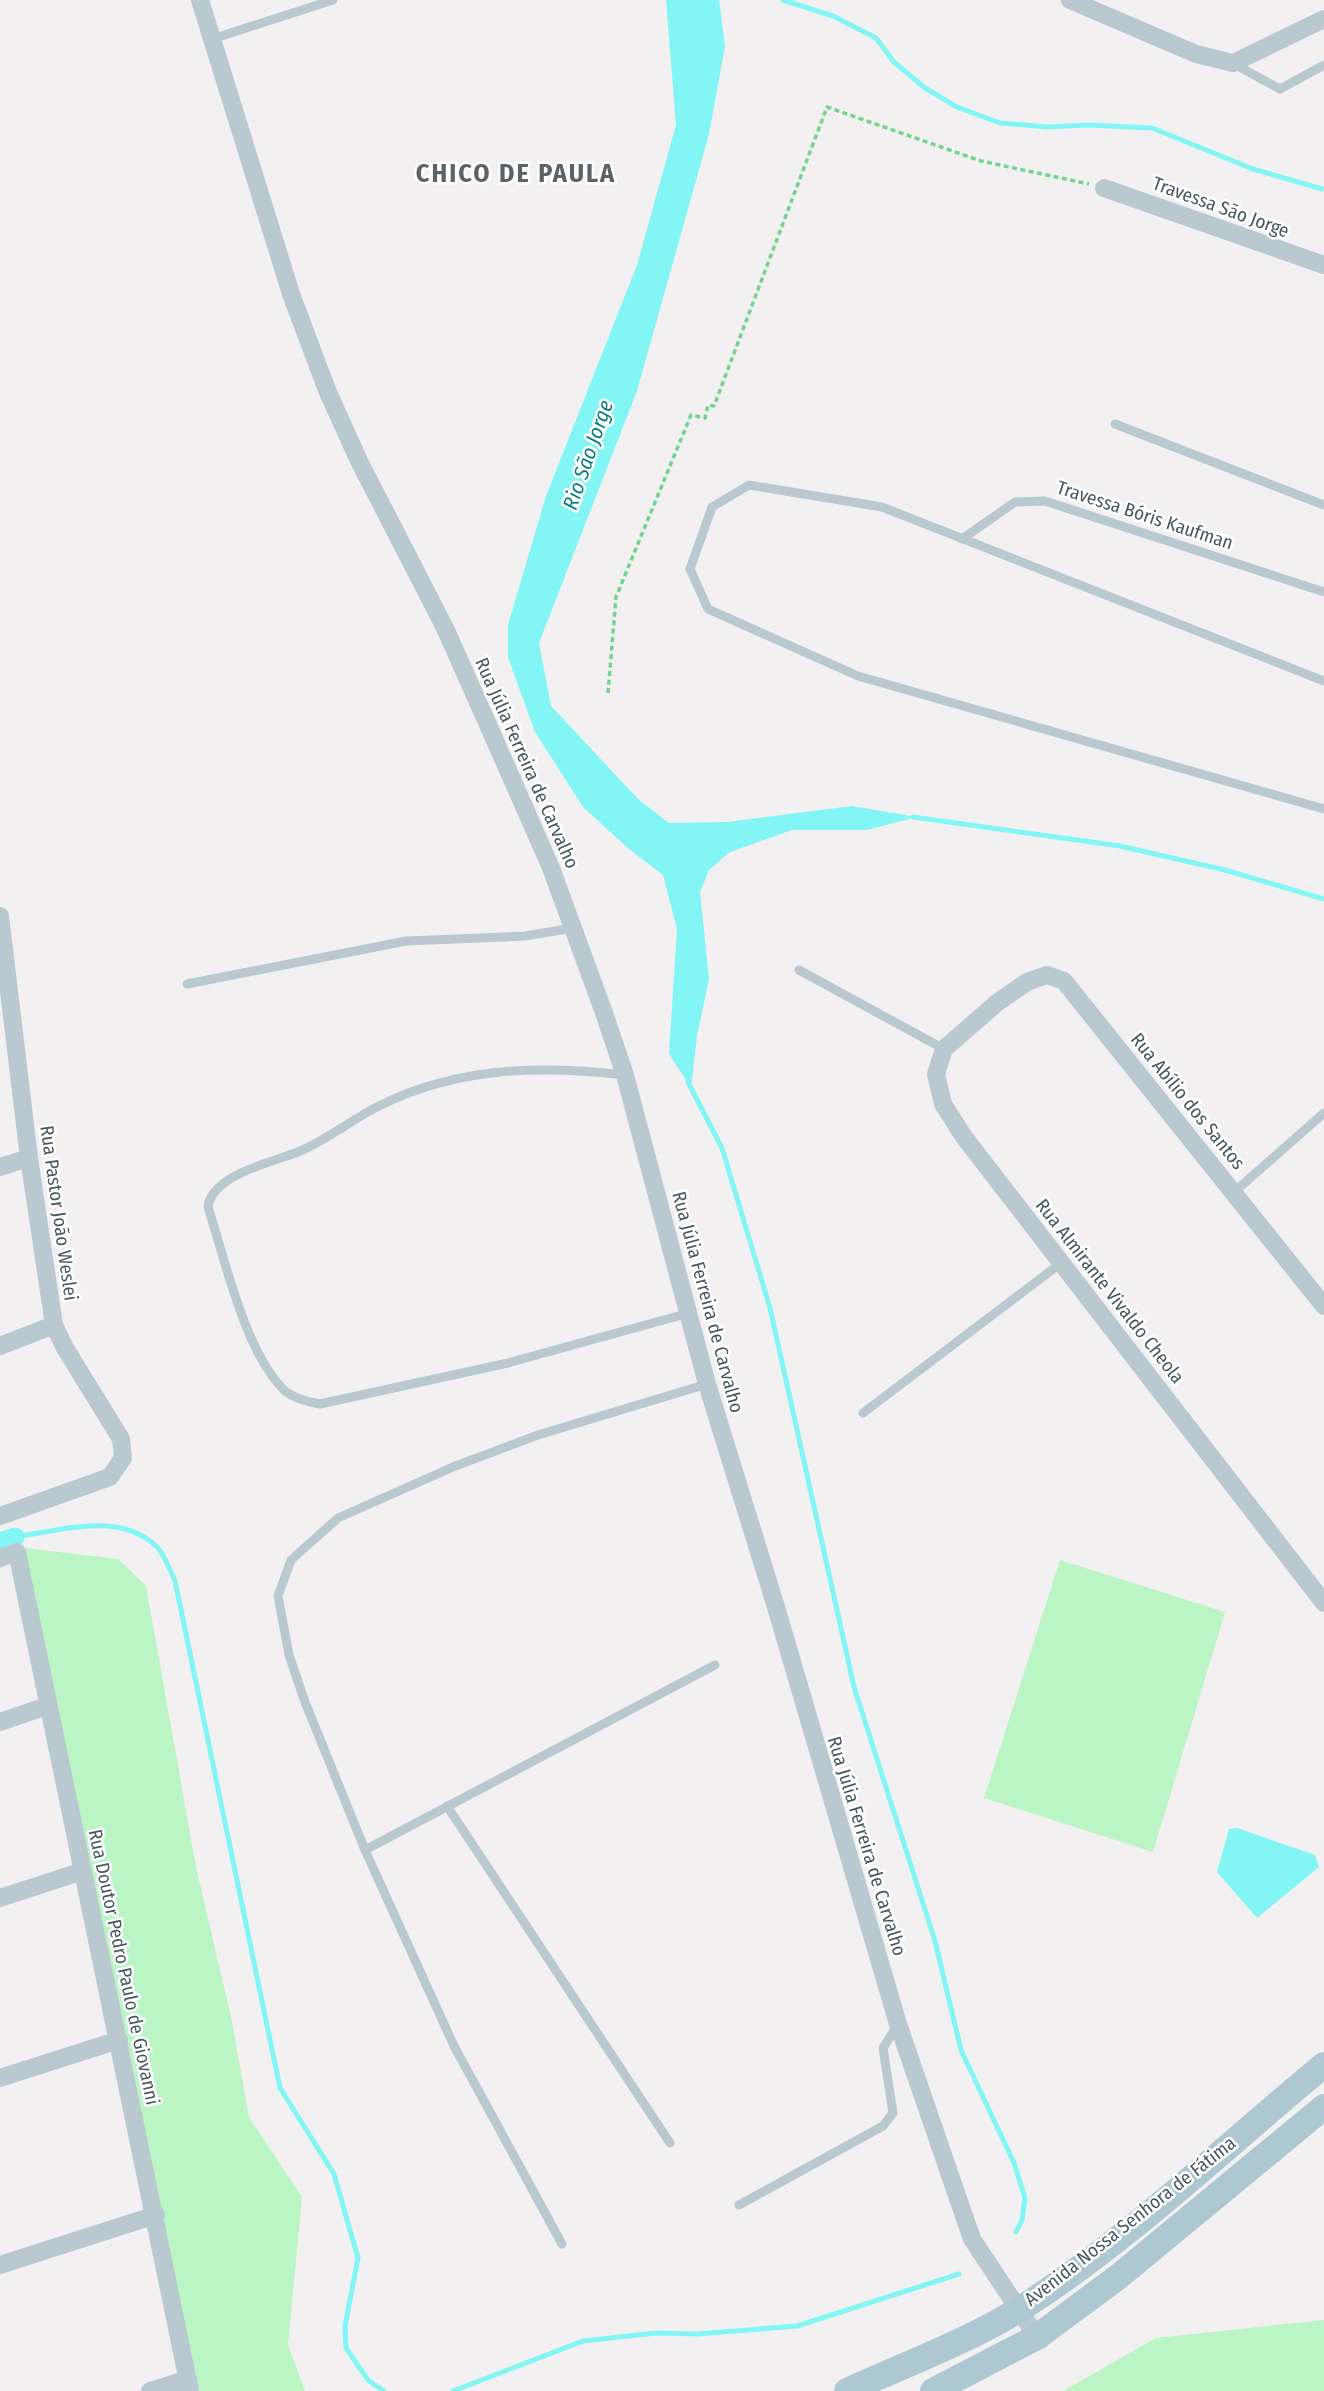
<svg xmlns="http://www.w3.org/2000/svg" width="1324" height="2391" font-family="'Fira Sans Condensed',sans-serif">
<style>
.green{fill:#bbf4c5}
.water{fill:#84f5f5}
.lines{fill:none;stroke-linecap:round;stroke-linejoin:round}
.stream{stroke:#84f5f5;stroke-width:5}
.canal{stroke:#84f5f5;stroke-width:19}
.path{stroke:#6fd68e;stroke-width:3.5;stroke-dasharray:5 3.5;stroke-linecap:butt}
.lane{stroke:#bac9cf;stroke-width:9}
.street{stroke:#bac9cf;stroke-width:18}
.primary{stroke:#aec8d2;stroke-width:26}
.labels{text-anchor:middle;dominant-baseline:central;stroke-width:5;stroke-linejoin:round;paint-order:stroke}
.street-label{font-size:19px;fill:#465960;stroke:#fff}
.water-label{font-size:21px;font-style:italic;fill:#067e7e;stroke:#fff}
.district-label{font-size:26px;font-weight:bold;letter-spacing:2px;fill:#5c6366;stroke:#fff}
</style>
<rect width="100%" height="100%" fill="#f3f0f1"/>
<!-- green -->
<g class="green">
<path d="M 16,1547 L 118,1559 L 146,1586 L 196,1867 L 231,2017 L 249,2117 L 302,2197 L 288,2345 L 305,2391 L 190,2391 Z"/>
<path d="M 1060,1560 L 1225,1612 L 1153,1852 L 984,1798 Z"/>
<path d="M 1324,2320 L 1324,2391 L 1063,2391 L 1156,2338 Z"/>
</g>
<!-- water -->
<g class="water">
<path d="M 666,0 L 719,0 L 725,46 L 709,134 L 637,391 L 539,643 L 551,706 L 639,800 L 669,823 L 728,822 L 852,806 L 917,817 L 867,830 L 792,830 L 730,852 L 709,870 L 700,892 L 709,979 L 697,1036 L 691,1088 L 669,1054 L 677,929 L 663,875 L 629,849 L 583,807 L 535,732 L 508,657 L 508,625 L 546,496 L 637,265 L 676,125 Z"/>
<path d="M 1237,1828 L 1315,1855 L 1319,1867 L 1257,1918 L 1217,1872 L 1229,1829 Z"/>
</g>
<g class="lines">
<!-- stream -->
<g class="stream">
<path d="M 783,0 L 833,16 L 876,38 L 894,62 L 925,88 L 957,107 L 1000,123 L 1047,127 L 1088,125 L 1152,128 L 1253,169 L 1322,189"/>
<path d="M 913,817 L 1120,846 L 1225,870 L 1324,899"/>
<path d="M 688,1082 L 722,1148 L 770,1308 L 854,1687 L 935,1941 L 961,2050 L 1014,2163 L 1025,2198 L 1022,2220 L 1016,2232"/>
<path d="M 15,1537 C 60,1531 119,1510 157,1547 C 165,1555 170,1571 175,1581 L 280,2088 L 334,2174 L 358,2258 L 345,2326 L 346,2348 L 368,2380 L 384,2391"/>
<path d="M 453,2391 L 583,2341 L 656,2333 L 697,2334 L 797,2326 L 959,2274"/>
</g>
<!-- canal -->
<path class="canal" d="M 0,1542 L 15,1537"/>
<!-- path -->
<path class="path" d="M 608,693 L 616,597 L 691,415 L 705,418 L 708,405 L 714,406 L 827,107 L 981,161 L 1089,184"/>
<!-- lane -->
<g class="lane">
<path d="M 212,39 L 333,0"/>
<path d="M 1234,64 L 1280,89 L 1324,65"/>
<path d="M 1115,424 L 1324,505"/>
<path d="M 962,539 L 1015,502 L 1045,501 L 1324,592"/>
<path d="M 1324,681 L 882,507 L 749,485 L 712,507 L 690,569 L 708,609 L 858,676 L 1324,809"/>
<path d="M 799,970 L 944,1049"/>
<path d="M 187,984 L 406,941 L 525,936 L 573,928"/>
<path d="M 625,1075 C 541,1065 458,1067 381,1105 C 352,1119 327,1140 298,1152 C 270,1163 212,1175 208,1207 C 225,1259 245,1353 285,1391 C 295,1399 308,1402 320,1404 L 508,1363 L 689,1313"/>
<path d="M 1234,1192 L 1324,1113"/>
<path d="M 863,1413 L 1061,1263"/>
<path d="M 447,1806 L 670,2143"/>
<path d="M 365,1850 L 715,1665"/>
<path d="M 739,2205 L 883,2126 L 893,2113 L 883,2048 L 897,2026"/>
<path d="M 562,2244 L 454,2046 L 365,1850 L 305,1702 L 289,1655 L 278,1596 L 291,1560 L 338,1518 L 453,1467 L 538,1435 L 707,1384"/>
</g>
<!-- street -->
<g class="street">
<path d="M 200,0 L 291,294 L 327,390 L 359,461 L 445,628 L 493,736 L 551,868 L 603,1010 L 625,1075 L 707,1384 L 776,1607 L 898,2024 L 972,2239 L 1037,2337"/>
<path d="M 1070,0 L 1196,54 L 1233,63 L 1324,19"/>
<path d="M 1104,188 L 1324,265"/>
<path d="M 0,916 L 29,1158 L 54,1325 L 65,1348 L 121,1439 L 123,1458 L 110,1477 L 0,1516"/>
<path d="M 0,1167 L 29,1158"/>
<path d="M 1324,1306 L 1064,981 L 1047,975 L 1027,982 L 998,1002 L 944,1049 L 936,1074 L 943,1104 L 964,1137 L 1324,1603"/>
<path d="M 0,1346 L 54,1325"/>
<path d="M 0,1558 L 17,1552 L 190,2391"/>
<path d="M 0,1722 L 47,1706"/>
<path d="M 0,1898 L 83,1871"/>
<path d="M 0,2078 L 119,2040"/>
<path d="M 0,2265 L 156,2215"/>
<path d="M 150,2391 L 188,2379"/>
</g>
<!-- primary -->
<g class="primary">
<path d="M 847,2391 C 904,2365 967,2342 1020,2309 C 1129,2240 1224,2147 1324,2065"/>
<path d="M 933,2391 L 1037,2337 L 1118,2277 L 1324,2107"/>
</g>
</g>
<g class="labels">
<!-- street labels -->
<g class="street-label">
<text transform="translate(1221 207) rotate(20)">Travessa São Jorge</text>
<text transform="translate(1145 515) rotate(18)">Travessa Bóris Kaufman</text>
<text transform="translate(527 763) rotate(66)">Rua Júlia Ferreira de Carvalho</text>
<text transform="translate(1188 1101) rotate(51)">Rua Abílio dos Santos</text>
<text transform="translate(59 1213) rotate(82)">Rua Pastor João Weslei</text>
<text transform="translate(1110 1291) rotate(52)">Rua Almirante Vivaldo Cheola</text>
<text transform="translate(708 1302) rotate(75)">Rua Júlia Ferreira de Carvalho</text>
<text transform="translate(867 1846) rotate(73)">Rua Júlia Ferreira de Carvalho</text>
<text transform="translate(124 1967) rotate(78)">Rua Doutor Pedro Paulo de Giovanni</text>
<text transform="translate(1130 2221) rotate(-38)">Avenida Nossa Senhora de Fátima</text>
</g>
<!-- water labels -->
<g class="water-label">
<text transform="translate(588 455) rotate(-71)">Rio São Jorge</text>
</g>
<!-- district labels -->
<g class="district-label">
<text x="516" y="173">CHICO DE PAULA</text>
</g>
</g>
</svg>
